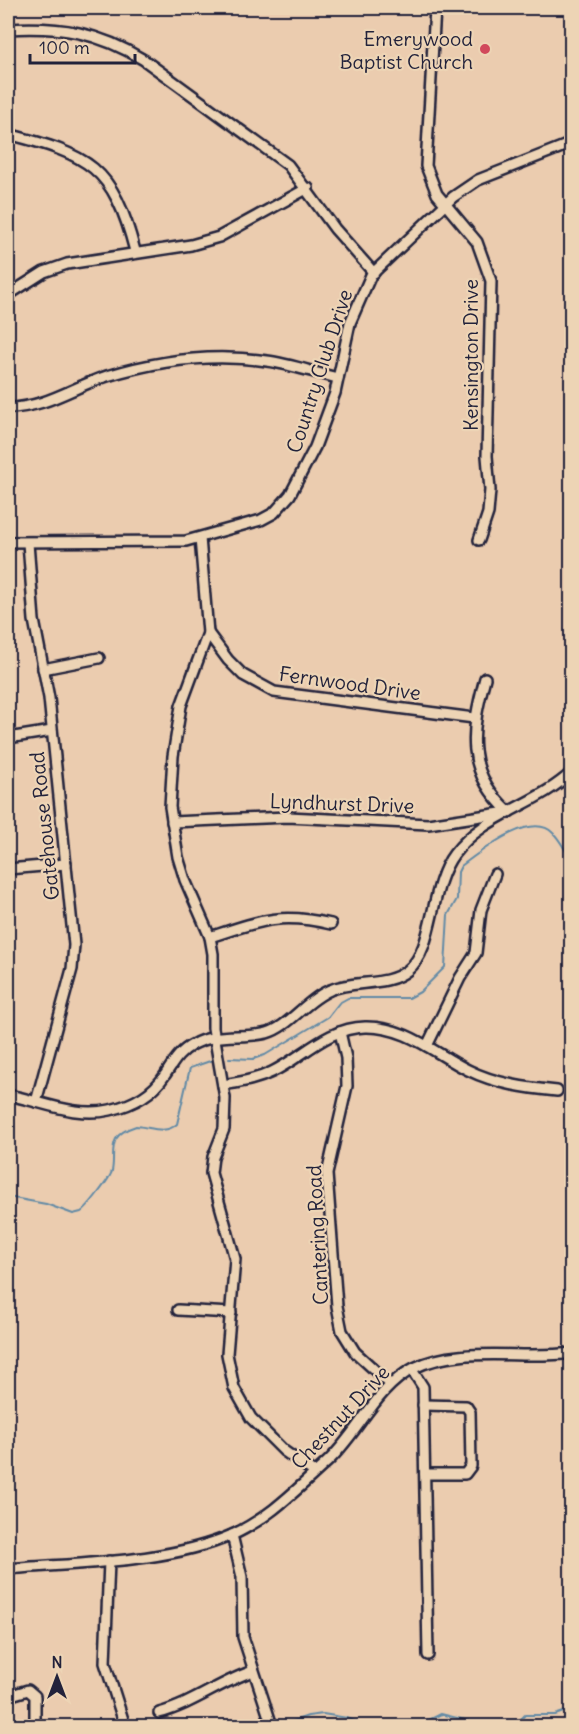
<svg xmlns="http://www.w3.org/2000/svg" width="579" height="1734" font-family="Delius,sans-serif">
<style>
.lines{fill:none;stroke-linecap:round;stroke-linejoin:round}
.stream{stroke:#628aa6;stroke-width:2}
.minor-casing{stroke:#22223b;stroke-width:14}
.minor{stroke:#edd4b5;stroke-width:9}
.poi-dot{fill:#d1495b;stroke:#edd4b5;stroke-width:2}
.labels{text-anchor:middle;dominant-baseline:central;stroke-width:4.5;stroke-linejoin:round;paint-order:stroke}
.poi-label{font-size:20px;fill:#22223b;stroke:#edd4b5;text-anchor:end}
.street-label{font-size:20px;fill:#22223b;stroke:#edd4b5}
</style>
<rect width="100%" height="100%" fill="#ebccaf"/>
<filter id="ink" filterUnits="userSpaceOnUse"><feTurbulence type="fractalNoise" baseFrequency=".0167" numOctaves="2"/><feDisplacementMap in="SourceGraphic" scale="12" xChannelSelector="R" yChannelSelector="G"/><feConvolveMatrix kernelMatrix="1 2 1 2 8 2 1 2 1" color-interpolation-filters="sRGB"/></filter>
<g filter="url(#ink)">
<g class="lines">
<!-- stream -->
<g class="stream">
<path d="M 229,1058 L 253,1059 L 265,1055 L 328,1017 L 339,1003 L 348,998 L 409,998 L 420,992 L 445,967 L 448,915 L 457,899 L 458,872 L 461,866 C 479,853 531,810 553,833 C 561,840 565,852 572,860"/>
<path d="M 8,1197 L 46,1204 L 73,1214 L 81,1212 C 87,1208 110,1179 112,1171 C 116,1151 105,1136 136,1126 C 150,1127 165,1135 177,1124 L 190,1068 L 213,1060"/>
<path d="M 279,1726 L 308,1716 L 323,1714 L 347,1718 L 364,1725 L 389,1726"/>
<path d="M 417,1726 L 441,1714 L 469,1721 L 476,1726"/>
<path d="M 514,1726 L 525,1715 L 555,1715 L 572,1709"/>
</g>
<!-- minor casing -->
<g class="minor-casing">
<g id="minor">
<path d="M 435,8 L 426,166 L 437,194 L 477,242 L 491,281 L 487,456 L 490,490 L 488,513 L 479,540"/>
<path d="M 8,29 C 61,26 98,32 144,60 L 288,165 L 335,229 L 374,273"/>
<path d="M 8,134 C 89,155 113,166 135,251"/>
<path d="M 8,295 L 44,272 L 67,264 L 191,245 L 219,237 L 308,188"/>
<path d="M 8,408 C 45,408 73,387 107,376 C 159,360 213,353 267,361 C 290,364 315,373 338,378"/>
<path d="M 200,538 L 208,633 L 181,706 L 173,756 L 170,807 L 178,857 L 185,880 L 210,937 L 213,954 L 213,1028 L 225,1098 L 224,1129 L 213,1157 L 211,1173 L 235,1259 L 227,1354 L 234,1388 L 251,1418 L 284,1451 L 314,1472"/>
<path d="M 8,542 L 186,541 L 261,520 L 274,513 L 290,495 L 315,447 L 335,393 L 350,323 L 371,275 L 453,197 L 478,180 L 572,143"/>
<path d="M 28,543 L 34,620 L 49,698 L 74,945 L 72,969 L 36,1102"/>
<path d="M 208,633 L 228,660 L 243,675 L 274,692 L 474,718"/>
<path d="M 43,669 L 99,658"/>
<path d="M 485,678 C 471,731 464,771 509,812"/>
<path d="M 8,738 L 52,731"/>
<path d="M 172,822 L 288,817 L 428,824 L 501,813"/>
<path d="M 8,869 L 66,864"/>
<path d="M 210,937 C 259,921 280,912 331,924"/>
<path d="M 340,1032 L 346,1058 L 347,1086 L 327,1174 L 337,1306 L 342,1331 L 355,1352 L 390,1384"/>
<path d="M 427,1046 L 460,978 L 476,953 L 481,910 L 495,874"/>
<path d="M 223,1085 C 240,1082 256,1080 272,1072 C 303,1057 327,1028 365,1027 C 406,1026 434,1053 468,1070 C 496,1084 527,1088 557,1091"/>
<path d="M 8,1095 C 41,1101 75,1118 110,1110 C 132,1105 152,1095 165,1075 C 173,1063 179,1052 192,1045 C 214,1032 243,1039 267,1033 C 289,1027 306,1000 330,990 C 354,979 386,988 408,970 C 435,948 429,887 454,854 C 484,814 536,806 572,772"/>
<path d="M 178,1310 L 231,1313"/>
<path d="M 412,1370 L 423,1387 L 428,1655"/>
<path d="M 423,1405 L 466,1406 L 470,1412 L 471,1466 L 465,1474 L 425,1474"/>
<path d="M 232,1535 L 242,1577 L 243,1637 L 272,1726"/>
<path d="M 109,1561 L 105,1663 L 125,1726"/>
<path d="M 8,1569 C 77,1563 168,1563 232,1535 C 268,1519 296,1490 325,1464 C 358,1435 374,1389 414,1368 C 458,1345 523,1360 572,1353"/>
<path d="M 8,1696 L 28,1690 L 35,1696 L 35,1726"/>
<path d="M 159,1713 C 193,1704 220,1682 253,1671"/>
</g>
</g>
<!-- minor -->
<use href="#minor" class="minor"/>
</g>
</g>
<!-- markers -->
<circle class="poi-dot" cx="485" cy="49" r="6"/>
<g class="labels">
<!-- poi labels -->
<g class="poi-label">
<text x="473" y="38">Emerywood<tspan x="473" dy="23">Baptist Church</tspan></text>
</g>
<!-- street labels -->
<g class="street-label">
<text transform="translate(470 355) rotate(-90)">Kensington Drive</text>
<text transform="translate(319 371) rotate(-72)">Country Club Drive</text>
<text transform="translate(350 683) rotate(8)">Fernwood Drive</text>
<text transform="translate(342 803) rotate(2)">Lyndhurst Drive</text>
<text transform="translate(44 826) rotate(-96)">Gatehouse Road</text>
<text transform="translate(317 1235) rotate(-93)">Cantering Road</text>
<text transform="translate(340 1417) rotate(-47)">Chestnut Drive</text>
</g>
</g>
<!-- margin -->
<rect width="579" height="1734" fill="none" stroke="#edd4b5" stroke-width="30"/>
<rect x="15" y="15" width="549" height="1704" fill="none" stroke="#22223b" stroke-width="2" filter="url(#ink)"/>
<!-- north arrow -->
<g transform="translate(57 1677)" stroke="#edd4b5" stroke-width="4.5" paint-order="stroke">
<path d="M0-4.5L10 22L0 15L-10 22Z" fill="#22223b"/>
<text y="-9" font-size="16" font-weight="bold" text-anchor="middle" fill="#22223b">N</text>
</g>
<!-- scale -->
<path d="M30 54v9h105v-9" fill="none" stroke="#22223b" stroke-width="3"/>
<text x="39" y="54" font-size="18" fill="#22223b" stroke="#edd4b5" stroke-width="4.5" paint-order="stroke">100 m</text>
</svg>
